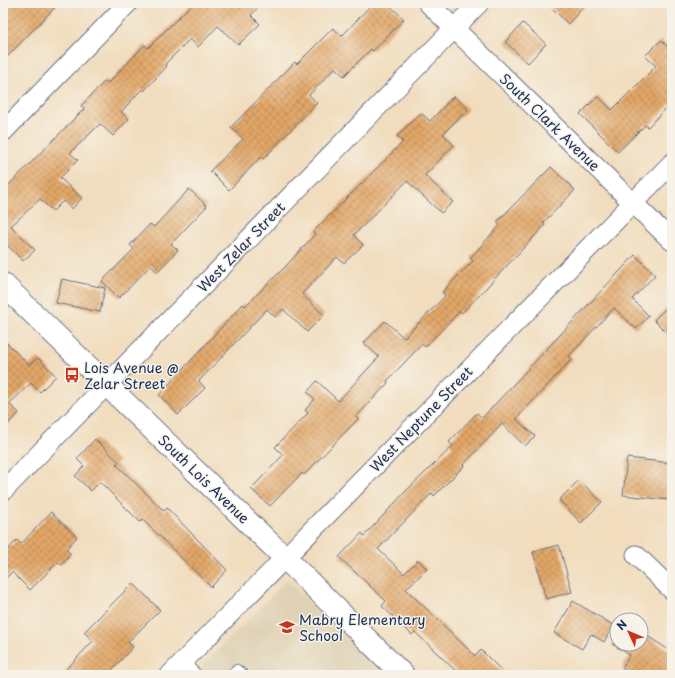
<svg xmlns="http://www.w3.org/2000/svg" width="675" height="678" font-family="'Playpen Sans',sans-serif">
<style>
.built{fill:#e0d2b6}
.building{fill:url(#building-cross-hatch)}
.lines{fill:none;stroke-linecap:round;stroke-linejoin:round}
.service-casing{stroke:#666c80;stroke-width:12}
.minor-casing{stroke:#666c80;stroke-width:21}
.tertiary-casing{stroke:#666c80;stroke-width:24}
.service{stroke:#fff;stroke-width:10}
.minor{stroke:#fff;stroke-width:19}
.tertiary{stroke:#fff;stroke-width:22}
.labels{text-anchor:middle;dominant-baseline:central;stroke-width:3;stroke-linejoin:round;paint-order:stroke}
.street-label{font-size:14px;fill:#1b2f5e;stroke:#f7f3e8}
.poi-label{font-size:14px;fill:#1b2f5e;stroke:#f7f3e8;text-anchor:start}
</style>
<defs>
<pattern id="building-cross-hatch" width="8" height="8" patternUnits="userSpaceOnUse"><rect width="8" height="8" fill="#e3a768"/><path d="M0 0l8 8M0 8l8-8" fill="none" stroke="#b78859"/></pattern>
</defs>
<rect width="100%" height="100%" fill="#f7f3e8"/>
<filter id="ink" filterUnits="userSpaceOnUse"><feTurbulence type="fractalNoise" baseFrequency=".025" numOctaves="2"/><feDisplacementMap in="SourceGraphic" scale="8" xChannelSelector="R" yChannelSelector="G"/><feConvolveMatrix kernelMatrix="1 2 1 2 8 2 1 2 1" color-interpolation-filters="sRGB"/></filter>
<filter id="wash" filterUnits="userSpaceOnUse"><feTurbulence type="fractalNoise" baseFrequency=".012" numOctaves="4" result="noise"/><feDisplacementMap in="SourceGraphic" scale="16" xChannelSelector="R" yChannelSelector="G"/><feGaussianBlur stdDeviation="0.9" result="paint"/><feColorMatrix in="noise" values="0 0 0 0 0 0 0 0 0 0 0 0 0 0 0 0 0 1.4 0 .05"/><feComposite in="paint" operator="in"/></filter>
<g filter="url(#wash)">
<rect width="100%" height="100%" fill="#f1ddbe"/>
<!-- built -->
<path class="built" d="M 287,580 L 382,675 L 193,675 Z"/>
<g id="blocks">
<!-- building -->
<g class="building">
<path d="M 3,3 L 59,3 L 3,61 Z"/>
<path d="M 193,3 L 263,3 L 251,15 L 260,24 L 238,45 L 218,26 L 198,47 L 190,39 L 165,64 L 167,66 L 144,91 L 142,89 L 121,112 L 129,119 L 113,136 L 100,124 L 70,153 L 78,160 L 60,178 L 82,198 L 72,209 L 63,201 L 53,211 L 40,199 L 11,226 L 35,250 L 23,261 L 3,241 L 3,191 L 84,109 L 81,106 L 105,81 L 108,83 L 145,45 L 148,48 Z"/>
<path d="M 373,3 L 387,3 L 404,19 L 373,51 L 371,49 L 344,76 L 335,68 L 309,95 L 317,103 L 263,159 L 261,157 L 229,190 L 210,171 L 243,139 L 231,127 L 295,62 L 297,64 L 333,28 L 342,36 Z"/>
<path d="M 547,3 L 587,3 L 568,24 Z"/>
<path d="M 523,23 L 546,44 L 528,63 L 505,42 Z"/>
<path d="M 661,40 L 672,51 L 672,102 L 648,127 L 645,125 L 618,152 L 580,114 L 598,96 L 612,110 L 656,66 L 645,56 Z"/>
<path d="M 454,96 L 468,109 L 443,134 L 454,145 L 425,175 L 453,202 L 441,213 L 407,181 L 354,235 L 363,245 L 344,263 L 337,257 L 302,294 L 324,315 L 307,332 L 283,309 L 275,317 L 267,309 L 199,381 L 205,388 L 178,415 L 159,395 L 243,304 L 245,306 L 285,267 L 315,234 L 313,232 L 403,142 L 397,136 L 421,113 L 430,121 Z"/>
<path d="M 551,167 L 575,190 L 543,223 L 545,225 L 487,287 L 462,313 L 460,311 L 425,347 L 422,344 L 387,381 L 388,383 L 356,417 L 358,419 L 304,475 L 302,473 L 270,506 L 251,489 L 283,455 L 275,447 L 308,413 L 305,410 L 315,399 L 307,392 L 317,381 L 338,401 L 379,357 L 364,343 L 385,321 L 404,338 L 445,296 L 442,292 L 473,261 L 470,258 L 500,225 L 497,222 Z"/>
<path d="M 189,189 L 207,206 L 171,244 L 178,250 L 157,272 L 151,265 L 119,298 L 102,281 L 134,249 L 130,245 L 150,224 L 154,227 Z"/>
<path d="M 635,255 L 655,275 L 632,299 L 649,316 L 636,329 L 614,308 L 569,356 L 572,359 L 516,419 L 535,436 L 525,446 L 502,424 L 463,465 L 464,466 L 434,496 L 432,493 L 378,549 L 404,574 L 418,560 L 427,569 L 406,589 L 475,656 L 481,650 L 506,675 L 460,675 L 415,632 L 412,635 L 382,606 L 386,601 L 339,557 L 362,533 L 364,536 L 407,490 L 453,446 L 449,442 L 477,413 L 482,418 Z"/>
<path d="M 62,279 L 105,288 L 100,312 L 56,303 Z"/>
<path d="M 672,302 L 672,338 L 654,320 Z"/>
<path d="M 3,339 L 29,365 L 38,358 L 56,376 L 40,392 L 31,383 L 9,404 L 19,413 L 3,429 Z"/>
<path d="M 95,439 L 119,462 L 116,464 L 164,511 L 167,508 L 227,570 L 211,587 L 143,520 L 140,522 L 100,482 L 91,491 L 75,476 L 84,466 L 77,459 Z"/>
<path d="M 627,458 L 672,463 L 669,500 L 623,495 Z"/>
<path d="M 579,480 L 602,502 L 581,523 L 559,500 Z"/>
<path d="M 51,512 L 77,537 L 66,549 L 71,554 L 61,565 L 58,562 L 30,590 L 12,572 L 3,581 L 3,555 L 17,540 L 21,544 Z"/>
<path d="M 559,545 L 572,592 L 546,599 L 533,552 Z"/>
<path d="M 133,583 L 160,610 L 128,642 L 133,647 L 107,675 L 61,675 L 93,641 L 84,632 Z"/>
<path d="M 573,601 L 613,625 L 604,642 L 591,634 L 582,649 L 554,633 Z"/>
<path d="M 641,632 L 672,652 L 672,675 L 633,675 L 622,668 L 630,655 L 612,644 L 641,644 Z"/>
</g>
</g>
</g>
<g filter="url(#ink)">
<use href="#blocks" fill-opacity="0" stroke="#666c80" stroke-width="1"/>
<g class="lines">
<!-- service casing -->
<g class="service-casing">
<g id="service">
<path d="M 183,661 L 197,675"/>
<path d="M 232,675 L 237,670 L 243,675"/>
</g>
</g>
<!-- minor casing -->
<g class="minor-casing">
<g id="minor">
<path d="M 428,3 L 672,241"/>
<path d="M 3,132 L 128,3"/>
<path d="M 3,491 L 479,3"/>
<path d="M 636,555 L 672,590"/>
<path d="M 170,675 L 672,163"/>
</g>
</g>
<!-- tertiary casing -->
<g class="tertiary-casing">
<path id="tertiary" d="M 3,284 L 285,558 L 403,675"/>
</g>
<!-- service -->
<use href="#service" class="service"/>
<!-- minor -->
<use href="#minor" class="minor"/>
<!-- tertiary -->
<use href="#tertiary" class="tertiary"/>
</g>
</g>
<!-- icons -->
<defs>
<g id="bus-bare" transform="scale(1.2)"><path d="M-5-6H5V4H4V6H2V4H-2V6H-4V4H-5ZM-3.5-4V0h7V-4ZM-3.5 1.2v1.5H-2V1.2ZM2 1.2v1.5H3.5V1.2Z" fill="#c8321e" stroke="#f7f3e8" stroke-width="2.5" paint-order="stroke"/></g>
<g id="school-bare" transform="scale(1.2)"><path d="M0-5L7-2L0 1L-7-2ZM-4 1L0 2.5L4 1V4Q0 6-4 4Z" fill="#c8321e" stroke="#f7f3e8" stroke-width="2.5" paint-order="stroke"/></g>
</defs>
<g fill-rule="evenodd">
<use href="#bus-bare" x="72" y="375"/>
<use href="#school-bare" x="287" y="627"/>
</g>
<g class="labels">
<!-- street labels -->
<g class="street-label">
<text transform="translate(550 122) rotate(44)">South Clark Avenue</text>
<text transform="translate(241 247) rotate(-46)">West Zelar Street</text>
<text transform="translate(421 419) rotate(-46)">West Neptune Street</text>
<text transform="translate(204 479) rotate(44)">South Lois Avenue</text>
</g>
<!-- poi labels -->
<g class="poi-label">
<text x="84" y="367">Lois Avenue @<tspan x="84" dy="16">Zelar Street</tspan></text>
<text x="299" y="619">Mabry Elementary<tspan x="299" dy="16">School</tspan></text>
</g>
</g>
<!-- margin -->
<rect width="675" height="678" fill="none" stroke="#f7f3e8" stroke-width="16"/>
<!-- north arrow -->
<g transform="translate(629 632) rotate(314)"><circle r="19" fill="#f7f3e8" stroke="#9fa5b1"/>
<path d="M0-3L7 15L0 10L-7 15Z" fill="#c8321e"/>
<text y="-6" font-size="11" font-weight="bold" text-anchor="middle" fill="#1b2f5e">N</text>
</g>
</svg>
